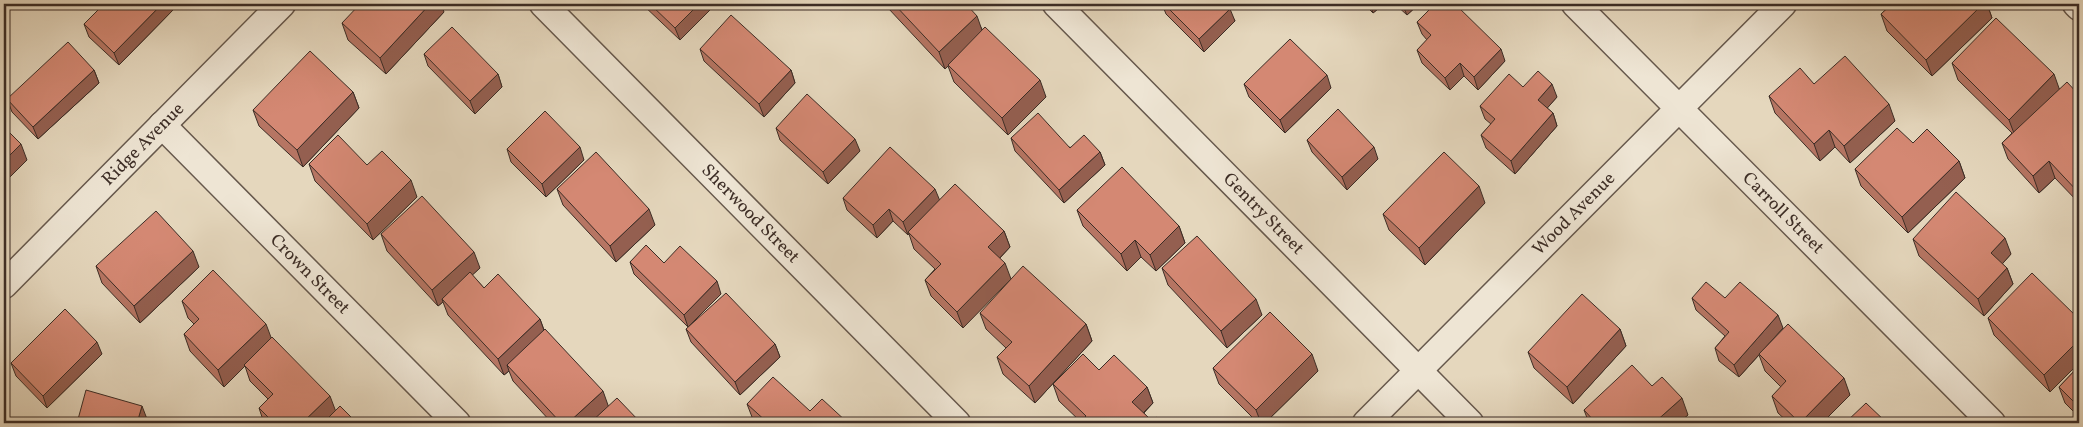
<svg xmlns="http://www.w3.org/2000/svg" width="2083" height="427" font-family="Vollkorn,serif">
<style>
.lines{fill:none;stroke-linecap:round;stroke-linejoin:round}
.minor-casing{stroke:#66584c;stroke-width:29}
.minor{stroke:#eee5d4;stroke-width:26}
.wall{fill:#b67563;stroke:#3c2d26}
.shaded-wall{fill:#945f50;stroke:#3c2d26}
.building{fill:#d48873;stroke:#3c2d26}
.labels{text-anchor:middle;dominant-baseline:central;stroke-width:4;stroke-linejoin:round;paint-order:stroke}
.street-label{font-size:18px;fill:#3c2d26;stroke:#eee5d4}
</style>
<rect width="100%" height="100%" fill="#e5d7bd"/>
<filter id="stains"><feTurbulence type="fractalNoise" baseFrequency=".004" numOctaves="4"/><feColorMatrix values="0 0 0 0 .2 0 0 0 0 .09 0 0 0 0 .02 0 0 0 .5 -.17"/></filter>
<radialGradient id="worn" r=".72"><stop offset=".6" stop-color="#630" stop-opacity="0"/><stop offset="1" stop-color="#630" stop-opacity=".3"/></radialGradient>
<g class="lines">
<!-- minor casing -->
<g class="minor-casing">
<g id="minor">
<path id="s1" d="M 543,4 L 957,423"/>
<path id="s2" d="M 1056,4 L 1470,423"/>
<path id="s3" d="M 1575,4 L 1992,423"/>
<path d="M 2076,4 L 2079,7"/>
<path id="s4" d="M 162,125 L 457,423"/>
<path id="s5" d="M 4,285 L 282,4"/>
<path id="s6" d="M 1366,423 L 1783,4"/>
</g>
</g>
<!-- minor -->
<use href="#minor" class="minor"/>
</g>
<!-- wall -->
<g class="wall">
<path d="M 104,4 L 170,4 L 173,10 L 119,65 L 89,37 L 84,24 Z"/>
<path d="M 642,4 L 709,4 L 711,9 L 680,40 Z"/>
<path d="M 887,4 L 966,4 L 982,29 L 1046,97 L 1008,135 L 954,82 L 948,66 L 945,69 L 888,8 Z"/>
<path d="M 1162,4 L 1225,4 L 1235,21 L 1204,52 L 1166,14 Z"/>
<path d="M 1364,4 L 1384,4 L 1373,13 Z"/>
<path d="M 1395,4 L 1419,4 L 1407,15 Z"/>
<path d="M 1890,4 L 1987,4 L 1992,18 L 1932,76 L 1887,31 L 1881,14 L 1891,5 Z"/>
<path d="M 444,12 L 386,74 L 348,40 L 342,23 Z"/>
<path d="M 1417,22 L 1505,61 L 1478,90 L 1464,76 L 1450,90 L 1422,63 L 1417,50 L 1427,40 L 1422,34 Z"/>
<path d="M 700,49 L 791,70 L 795,83 L 764,117 L 704,61 Z"/>
<path d="M 424,54 L 498,74 L 502,87 L 475,114 L 428,66 Z"/>
<path d="M 1952,63 L 2060,89 L 2079,95 L 2079,203 L 2055,178 L 2039,193 L 2008,159 L 2002,143 L 2012,133 L 1958,80 Z"/>
<path d="M 94,70 L 99,83 L 38,139 L 12,112 L 7,99 Z"/>
<path d="M 1244,84 L 1331,88 L 1285,133 L 1249,97 Z"/>
<path d="M 1814,84 L 1895,121 L 1850,163 L 1835,147 L 1820,161 L 1775,113 L 1769,96 Z"/>
<path d="M 1523,87 L 1557,97 L 1547,108 L 1553,113 L 1557,126 L 1515,174 L 1486,148 L 1481,135 L 1491,124 L 1485,119 L 1480,106 Z"/>
<path d="M 353,92 L 359,108 L 303,167 L 259,126 L 253,110 Z"/>
<path d="M 776,128 L 860,151 L 828,184 L 780,140 Z"/>
<path d="M 1011,138 L 1100,152 L 1105,165 L 1064,203 L 1015,151 Z"/>
<path d="M 1307,140 L 1378,159 L 1347,190 L 1312,152 Z"/>
<path d="M 1913,143 L 1959,161 L 1965,178 L 1908,233 L 1861,186 L 1855,169 Z"/>
<path d="M 507,149 L 584,160 L 546,197 L 511,162 Z"/>
<path d="M 309,164 L 417,197 L 373,240 L 315,181 Z"/>
<path d="M 557,189 L 655,225 L 616,262 L 563,205 Z"/>
<path d="M 843,198 L 939,200 L 1004,231 L 1010,247 L 1000,258 L 963,328 L 931,296 L 925,280 L 935,269 L 914,249 L 909,234 L 908,235 L 893,221 L 877,238 L 847,210 Z"/>
<path d="M 1485,203 L 1425,265 L 1389,230 L 1383,214 Z"/>
<path d="M 1077,210 L 1179,226 L 1185,243 L 1156,271 L 1141,257 L 1127,271 L 1083,226 Z"/>
<path d="M 381,234 L 480,268 L 472,275 L 484,288 L 540,319 L 544,330 L 608,406 L 641,423 L 552,423 L 513,381 L 509,371 L 504,375 L 448,315 L 443,302 L 438,306 L 387,251 Z"/>
<path d="M 1913,239 L 2011,254 L 2002,264 L 2007,268 L 2013,284 L 1984,316 L 1919,256 Z"/>
<path d="M 630,262 L 664,263 L 721,294 L 688,327 L 634,274 Z"/>
<path d="M 96,266 L 199,267 L 140,323 L 102,283 Z"/>
<path d="M 1162,268 L 1262,315 L 1227,348 L 1168,285 Z"/>
<path d="M 1692,298 L 1725,298 L 1783,328 L 1768,344 L 1850,395 L 1822,423 L 1789,423 L 1778,413 L 1772,396 L 1781,387 L 1765,371 L 1759,355 L 1739,377 L 1719,361 L 1715,348 L 1725,336 L 1696,310 Z"/>
<path d="M 182,301 L 271,338 L 335,411 L 357,423 L 264,423 L 259,408 L 268,399 L 250,381 L 245,366 L 224,387 L 190,351 L 184,334 L 194,324 L 188,318 Z"/>
<path d="M 980,313 L 1086,324 L 1092,341 L 1035,403 L 1003,374 L 997,357 L 1006,348 L 986,329 Z"/>
<path d="M 1988,318 L 2079,319 L 2079,363 L 2050,392 L 1994,335 Z"/>
<path d="M 686,329 L 775,344 L 780,357 L 740,395 L 691,342 Z"/>
<path d="M 1620,329 L 1626,346 L 1573,404 L 1534,368 L 1528,352 Z"/>
<path d="M 102,354 L 47,408 L 16,376 L 11,363 Z"/>
<path d="M 2079,366 L 2079,417 L 2065,403 L 2059,387 Z"/>
<path d="M 1213,368 L 1318,371 L 1265,423 L 1258,423 L 1219,384 Z"/>
<path d="M 1099,370 L 1147,387 L 1153,403 L 1144,413 L 1150,423 L 1163,423 L 1081,422 L 1059,401 L 1053,384 Z"/>
<path d="M 1652,386 L 1688,415 L 1678,423 L 1589,423 L 1584,410 Z"/>
<path d="M 747,404 L 810,411 L 848,423 L 759,423 L 752,417 Z"/>
</g>
<!-- shaded-wall -->
<g class="shaded-wall">
<path d="M 162,4 L 170,4 L 173,10 L 119,65 L 114,53 Z"/>
<path d="M 430,4 L 441,4 L 444,12 L 386,74 L 380,58 Z"/>
<path d="M 699,4 L 709,4 L 711,9 L 680,40 L 675,28 Z"/>
<path d="M 1370,4 L 1384,4 L 1373,13 Z"/>
<path d="M 1402,4 L 1419,4 L 1407,15 Z"/>
<path d="M 1983,4 L 1987,4 L 1992,18 L 1932,76 L 1926,60 Z"/>
<path d="M 1230,9 L 1235,21 L 1204,52 L 1199,39 Z"/>
<path d="M 977,16 L 983,33 L 945,69 L 939,52 Z"/>
<path d="M 1501,49 L 1505,61 L 1478,90 L 1474,77 Z"/>
<path d="M 1460,63 L 1464,76 L 1450,90 L 1445,78 Z"/>
<path d="M 94,70 L 99,83 L 38,139 L 33,127 Z"/>
<path d="M 791,70 L 795,83 L 764,117 L 759,104 Z"/>
<path d="M 498,74 L 502,87 L 475,114 L 470,101 Z"/>
<path d="M 2054,74 L 2060,91 L 2015,136 L 2009,120 Z"/>
<path d="M 1327,75 L 1331,88 L 1285,133 L 1280,120 Z"/>
<path d="M 1040,80 L 1046,97 L 1008,135 L 1002,118 Z"/>
<path d="M 1552,84 L 1557,97 L 1543,113 L 1538,100 Z"/>
<path d="M 353,92 L 359,108 L 303,167 L 297,150 Z"/>
<path d="M 1889,104 L 1895,121 L 1850,163 L 1844,146 Z"/>
<path d="M 1553,113 L 1557,126 L 1515,174 L 1511,161 Z"/>
<path d="M 1829,130 L 1835,147 L 1820,161 L 1814,144 Z"/>
<path d="M 855,139 L 860,151 L 828,184 L 823,172 Z"/>
<path d="M 21,144 L 27,160 L 4,183 L 4,161 Z"/>
<path d="M 580,147 L 584,160 L 546,197 L 542,184 Z"/>
<path d="M 1374,147 L 1378,159 L 1347,190 L 1342,177 Z"/>
<path d="M 1100,152 L 1105,165 L 1064,203 L 1059,190 Z"/>
<path d="M 1959,161 L 1965,178 L 1908,233 L 1902,217 Z"/>
<path d="M 2049,161 L 2055,178 L 2039,193 L 2033,176 Z"/>
<path d="M 411,180 L 417,197 L 373,240 L 367,224 Z"/>
<path d="M 1479,186 L 1485,203 L 1425,265 L 1419,248 Z"/>
<path d="M 935,189 L 940,201 L 908,232 L 909,234 L 908,235 L 903,222 Z"/>
<path d="M 649,209 L 655,225 L 616,262 L 610,246 Z"/>
<path d="M 889,209 L 893,221 L 877,238 L 873,225 Z"/>
<path d="M 1179,226 L 1185,243 L 1156,271 L 1150,255 Z"/>
<path d="M 1004,231 L 1010,247 L 994,264 L 988,247 Z"/>
<path d="M 2005,238 L 2011,254 L 1997,270 L 1991,253 Z"/>
<path d="M 1135,240 L 1141,257 L 1127,271 L 1121,254 Z"/>
<path d="M 193,251 L 199,267 L 140,323 L 134,306 Z"/>
<path d="M 474,252 L 480,268 L 444,301 L 442,299 L 443,302 L 438,306 L 432,290 Z"/>
<path d="M 1005,263 L 1011,279 L 963,328 L 957,312 Z"/>
<path d="M 2007,268 L 2013,284 L 1984,316 L 1978,299 Z"/>
<path d="M 717,281 L 721,294 L 688,327 L 684,315 Z"/>
<path d="M 1256,299 L 1262,315 L 1227,348 L 1221,331 Z"/>
<path d="M 1778,315 L 1783,328 L 1739,377 L 1734,365 Z"/>
<path d="M 540,319 L 546,336 L 507,365 L 509,371 L 504,375 L 498,359 Z"/>
<path d="M 266,324 L 272,340 L 244,365 L 245,366 L 224,387 L 218,370 Z"/>
<path d="M 1086,324 L 1092,341 L 1035,403 L 1029,386 Z"/>
<path d="M 1620,329 L 1626,346 L 1573,404 L 1567,387 Z"/>
<path d="M 2079,340 L 2079,363 L 2050,392 L 2044,375 Z"/>
<path d="M 97,342 L 102,354 L 47,408 L 43,396 Z"/>
<path d="M 775,344 L 780,357 L 740,395 L 735,382 Z"/>
<path d="M 1312,354 L 1318,371 L 1265,423 L 1261,423 L 1256,410 Z"/>
<path d="M 1844,378 L 1850,395 L 1822,423 L 1800,423 Z"/>
<path d="M 1147,387 L 1153,403 L 1138,418 L 1132,402 Z"/>
<path d="M 603,391 L 609,408 L 592,423 L 568,423 Z"/>
<path d="M 330,396 L 336,412 L 325,423 L 302,423 Z"/>
<path d="M 1682,398 L 1688,415 L 1678,423 L 1654,423 Z"/>
<path d="M 142,406 L 147,419 L 146,423 L 137,423 Z"/>
<path d="M 1149,418 L 1151,423 L 1144,423 Z"/>
</g>
<!-- building -->
<g class="building">
<path d="M 104,4 L 162,4 L 114,53 L 84,24 Z"/>
<path d="M 360,4 L 430,4 L 380,58 L 342,23 Z"/>
<path d="M 650,4 L 699,4 L 675,28 Z"/>
<path d="M 894,4 L 966,4 L 977,16 L 939,52 Z"/>
<path d="M 1164,4 L 1225,4 L 1230,9 L 1199,39 Z"/>
<path d="M 1435,4 L 1455,4 L 1501,49 L 1474,77 L 1460,63 L 1445,78 L 1417,50 L 1431,35 L 1417,22 Z"/>
<path d="M 1892,4 L 1983,4 L 1926,60 L 1881,14 Z"/>
<path d="M 731,15 L 791,70 L 759,104 L 700,49 Z"/>
<path d="M 1996,18 L 2054,74 L 2009,120 L 1952,63 Z"/>
<path d="M 452,27 L 498,74 L 470,101 L 424,54 Z"/>
<path d="M 985,27 L 1040,80 L 1002,118 L 948,65 Z"/>
<path d="M 1290,39 L 1327,75 L 1280,120 L 1244,84 Z"/>
<path d="M 68,42 L 94,70 L 33,127 L 7,99 Z"/>
<path d="M 310,51 L 353,92 L 297,150 L 253,110 Z"/>
<path d="M 1845,56 L 1889,104 L 1844,146 L 1829,130 L 1814,144 L 1769,96 L 1800,68 L 1814,84 Z"/>
<path d="M 1538,71 L 1552,84 L 1538,100 L 1553,113 L 1511,161 L 1481,135 L 1495,119 L 1480,106 L 1509,74 L 1523,87 Z"/>
<path d="M 2067,82 L 2079,95 L 2079,193 L 2049,161 L 2033,176 L 2002,143 Z"/>
<path d="M 807,94 L 855,139 L 823,172 L 776,128 Z"/>
<path d="M 1338,109 L 1374,147 L 1342,177 L 1307,140 Z"/>
<path d="M 545,111 L 580,147 L 542,184 L 507,149 Z"/>
<path d="M 1038,113 L 1070,148 L 1084,135 L 1100,152 L 1059,190 L 1011,138 Z"/>
<path d="M 4,127 L 21,144 L 4,161 Z"/>
<path d="M 1897,128 L 1913,143 L 1927,129 L 1959,161 L 1902,217 L 1855,169 Z"/>
<path d="M 338,135 L 367,165 L 382,151 L 411,180 L 367,224 L 309,164 Z"/>
<path d="M 890,147 L 935,189 L 903,222 L 889,209 L 873,225 L 843,198 Z"/>
<path d="M 596,152 L 649,209 L 610,246 L 557,189 Z"/>
<path d="M 1444,152 L 1479,186 L 1419,248 L 1383,214 Z"/>
<path d="M 1122,167 L 1179,226 L 1150,255 L 1135,240 L 1121,254 L 1077,210 Z"/>
<path d="M 955,184 L 1004,231 L 988,247 L 1005,263 L 957,312 L 925,280 L 941,264 L 908,232 Z"/>
<path d="M 1956,192 L 2005,238 L 1991,253 L 2007,268 L 1978,299 L 1913,239 Z"/>
<path d="M 422,196 L 474,252 L 432,290 L 381,234 Z"/>
<path d="M 156,211 L 193,251 L 134,306 L 96,266 Z"/>
<path d="M 1197,236 L 1256,299 L 1221,331 L 1162,268 Z"/>
<path d="M 646,245 L 664,263 L 680,246 L 717,281 L 684,315 L 630,262 Z"/>
<path d="M 1023,266 L 1086,324 L 1029,386 L 997,357 L 1012,342 L 980,313 Z"/>
<path d="M 213,270 L 266,324 L 218,370 L 184,334 L 199,319 L 182,301 Z"/>
<path d="M 470,272 L 484,288 L 498,274 L 540,319 L 498,359 L 442,299 Z"/>
<path d="M 2032,273 L 2079,319 L 2079,340 L 2044,375 L 1988,318 Z"/>
<path d="M 1706,282 L 1725,298 L 1740,282 L 1778,315 L 1734,365 L 1715,348 L 1729,332 L 1692,298 Z"/>
<path d="M 726,293 L 775,344 L 735,382 L 686,329 Z"/>
<path d="M 1582,294 L 1620,329 L 1567,387 L 1528,352 Z"/>
<path d="M 65,309 L 97,342 L 43,396 L 11,363 Z"/>
<path d="M 1270,312 L 1312,354 L 1256,410 L 1213,368 Z"/>
<path d="M 1788,324 L 1844,378 L 1800,423 L 1772,396 L 1786,381 L 1759,354 Z"/>
<path d="M 545,329 L 603,391 L 568,423 L 561,423 L 507,365 Z"/>
<path d="M 272,337 L 330,396 L 302,423 L 274,423 L 259,408 L 273,394 L 244,365 Z"/>
<path d="M 1083,354 L 1099,370 L 1114,355 L 1147,387 L 1132,402 L 1149,418 L 1144,423 L 1080,423 L 1086,416 L 1053,384 Z"/>
<path d="M 1632,365 L 1652,386 L 1662,377 L 1682,398 L 1654,423 L 1596,423 L 1584,410 Z"/>
<path d="M 2079,366 L 2079,407 L 2059,387 Z"/>
<path d="M 773,377 L 810,411 L 822,399 L 848,423 L 768,423 L 747,404 Z"/>
<path d="M 86,390 L 142,406 L 137,423 L 77,423 Z"/>
<path d="M 617,398 L 641,423 L 590,423 Z"/>
<path d="M 1866,403 L 1887,423 L 1845,423 Z"/>
<path d="M 340,406 L 357,423 L 323,423 Z"/>
<path d="M 1156,417 L 1163,423 L 1150,423 Z"/>
</g>
<g class="labels">
<!-- street labels -->
<g class="street-label">
<text stroke="none"><textPath href="#s5" startOffset="198">Ridge Avenue</textPath></text>
<text stroke="none"><textPath href="#s1" startOffset="295">Sherwood Street</textPath></text>
<text stroke="none"><textPath href="#s2" startOffset="295">Gentry Street</textPath></text>
<text stroke="none"><textPath href="#s3" startOffset="295">Carroll Street</textPath></text>
<text stroke="none"><textPath href="#s6" startOffset="295">Wood Avenue</textPath></text>
<text stroke="none"><textPath href="#s4" startOffset="210">Crown Street</textPath></text>
</g>
</g>
<!-- margin -->
<rect width="2083" height="427" fill="none" stroke="#e5d7bd" stroke-width="20"/>
<rect x="5" y="5" width="2073" height="417" fill="none" stroke="#3c2d26" stroke-width="2.5"/>
<rect x="10" y="10" width="2063" height="407" fill="none" stroke="#3c2d26"/>
<rect width="100%" height="100%" filter="url(#stains)"/>
<rect width="100%" height="100%" fill="url(#worn)"/>
</svg>
